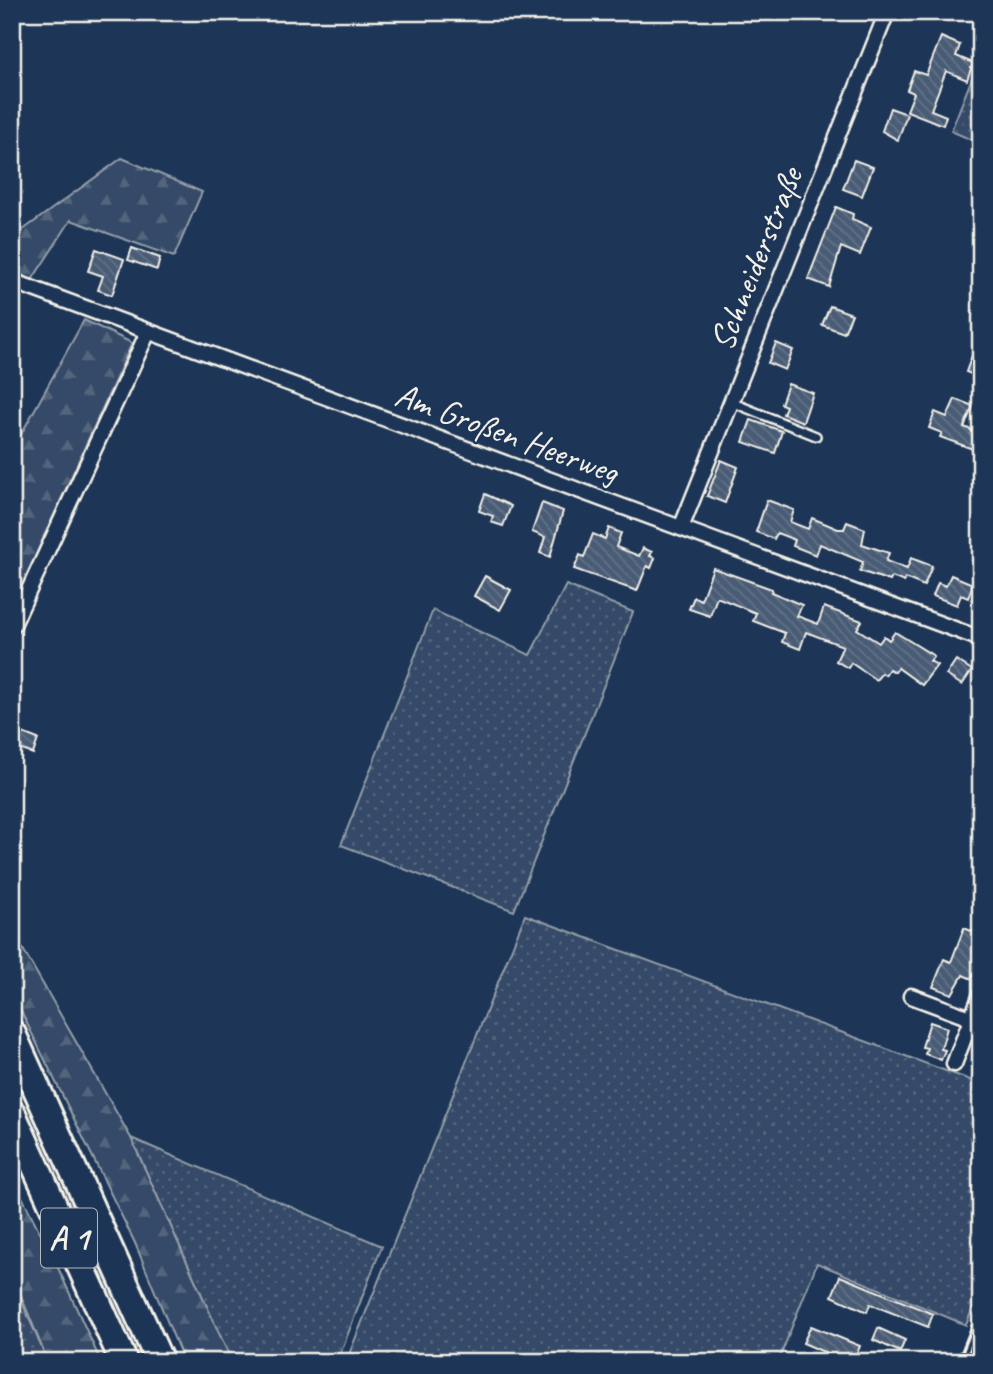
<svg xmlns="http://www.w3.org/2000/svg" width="993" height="1374" font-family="Caveat,sans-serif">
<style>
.grass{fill:url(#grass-dots);stroke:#949ea8;stroke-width:2}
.forest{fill:url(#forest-firs);stroke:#949ea8;stroke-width:2}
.building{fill:url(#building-back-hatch);stroke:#f4f1e8;stroke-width:2}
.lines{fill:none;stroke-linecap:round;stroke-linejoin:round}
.service-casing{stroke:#f4f1e8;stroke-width:12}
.minor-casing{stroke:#f4f1e8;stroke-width:19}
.motorway-casing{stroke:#f4f1e8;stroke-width:32}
.service{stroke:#1d3557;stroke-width:7}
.minor{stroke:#1d3557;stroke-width:14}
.motorway{stroke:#1d3557;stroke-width:26}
.rail{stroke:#f4f1e8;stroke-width:3.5}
.labels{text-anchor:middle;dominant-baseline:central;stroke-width:5;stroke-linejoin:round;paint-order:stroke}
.shield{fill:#1d3557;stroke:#b4b9bc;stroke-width:2}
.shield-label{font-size:33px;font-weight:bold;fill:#f4f1e8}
.street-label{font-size:35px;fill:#f4f1e8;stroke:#1d3557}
</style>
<defs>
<pattern id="grass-dots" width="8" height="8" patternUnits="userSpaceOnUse" patternTransform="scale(1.75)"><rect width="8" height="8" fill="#354a67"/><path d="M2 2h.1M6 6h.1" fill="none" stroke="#53657d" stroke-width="1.8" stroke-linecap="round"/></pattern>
<pattern id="forest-firs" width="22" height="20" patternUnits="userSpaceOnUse" patternTransform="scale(1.75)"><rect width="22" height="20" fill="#354a67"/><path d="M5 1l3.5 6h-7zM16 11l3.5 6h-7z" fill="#53657d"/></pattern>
<pattern id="building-back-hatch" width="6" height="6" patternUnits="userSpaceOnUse" patternTransform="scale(1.75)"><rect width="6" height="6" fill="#485b74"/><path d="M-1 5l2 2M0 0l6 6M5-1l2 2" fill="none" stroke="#637388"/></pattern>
</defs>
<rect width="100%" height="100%" fill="#1d3557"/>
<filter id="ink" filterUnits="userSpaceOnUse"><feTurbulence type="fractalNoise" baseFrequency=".0143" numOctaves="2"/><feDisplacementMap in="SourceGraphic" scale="14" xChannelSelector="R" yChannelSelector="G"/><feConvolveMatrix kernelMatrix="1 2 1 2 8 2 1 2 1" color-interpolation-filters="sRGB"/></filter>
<g filter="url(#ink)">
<!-- grass -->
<g class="grass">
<path d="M 981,55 L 981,144 L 951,131 Z"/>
<path d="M 566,585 L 633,612 L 514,911 L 341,845 L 433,610 L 530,655 Z"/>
<path d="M 525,915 L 981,1084 L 981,1288 L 966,1325 L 817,1263 L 778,1362 L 346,1362 Z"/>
<path d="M 131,1138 L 382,1246 L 337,1362 L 232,1362 Z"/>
<path d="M 19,1295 L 48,1362 L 12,1362 L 12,1297 Z"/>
</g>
<!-- forest -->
<g class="forest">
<path d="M 122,158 L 202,192 L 174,257 L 71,220 L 32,280 L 12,272 L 12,238 Z"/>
<path d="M 84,320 L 132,343 L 12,608 L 12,438 L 18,440 Z"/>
<path d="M 12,930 L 131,1138 L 232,1362 L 184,1362 L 135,1243 L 12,993 Z"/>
<path d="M 12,1177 L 59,1270 L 101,1362 L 48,1362 L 12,1274 Z"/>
</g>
<!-- building -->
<g class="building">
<path d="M 941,37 L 960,45 L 956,56 L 973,63 L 967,80 L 946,71 L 931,110 L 946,116 L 943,125 L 907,111 L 914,93 L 907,90 L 914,71 L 926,75 Z"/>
<path d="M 890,108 L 907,114 L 898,140 L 882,131 Z"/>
<path d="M 854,160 L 873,167 L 862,196 L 843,189 Z"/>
<path d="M 836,207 L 853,214 L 852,219 L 871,227 L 860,255 L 841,247 L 829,287 L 808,279 Z"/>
<path d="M 132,248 L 160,258 L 157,270 L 128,260 Z"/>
<path d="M 96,249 L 124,259 L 112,295 L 98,290 L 103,276 L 88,271 Z"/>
<path d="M 830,306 L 852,314 L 844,333 L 822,325 Z"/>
<path d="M 980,334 L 981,335 L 981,378 L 966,372 Z"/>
<path d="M 776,343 L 793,350 L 785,370 L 768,363 Z"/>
<path d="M 788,384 L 813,393 L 803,422 L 783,414 L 786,406 L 781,404 Z"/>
<path d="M 955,399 L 973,406 L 964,427 L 981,434 L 981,452 L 940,437 L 942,433 L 929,428 L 935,412 L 947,417 Z"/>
<path d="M 751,420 L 782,431 L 775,453 L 743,442 Z"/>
<path d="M 721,460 L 738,467 L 725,503 L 707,496 Z"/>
<path d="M 485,494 L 511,506 L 503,526 L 491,522 L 493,516 L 479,511 Z"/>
<path d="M 767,500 L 794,510 L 790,522 L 808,529 L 812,518 L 838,529 L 844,529 L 847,522 L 865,529 L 862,544 L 889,553 L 886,561 L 896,565 L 907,569 L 911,558 L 932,566 L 924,586 L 905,578 L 904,582 L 892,577 L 890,581 L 860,571 L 863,562 L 820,544 L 816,555 L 793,546 L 795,540 L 777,533 L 774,539 L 756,532 Z"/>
<path d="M 542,503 L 563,511 L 550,557 L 540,553 L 545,537 L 532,532 Z"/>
<path d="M 609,528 L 621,533 L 616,547 L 639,556 L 643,548 L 652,552 L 650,556 L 655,558 L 651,568 L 647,566 L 637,591 L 574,569 L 580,555 L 584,557 L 593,534 L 605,539 Z"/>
<path d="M 713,568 L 772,589 L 771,592 L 802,605 L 797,616 L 818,624 L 824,607 L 862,621 L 857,629 L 879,643 L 884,636 L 889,640 L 895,632 L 934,656 L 930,661 L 937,665 L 922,685 L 898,668 L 895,672 L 889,669 L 885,675 L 882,673 L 876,680 L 851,663 L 848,668 L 836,661 L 843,646 L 806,632 L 800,649 L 782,642 L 785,633 L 753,621 L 756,613 L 717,597 L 710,616 L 689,609 L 694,597 L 701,600 Z"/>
<path d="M 951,575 L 973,584 L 968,598 L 961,595 L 957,605 L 933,596 L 938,583 L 946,586 Z"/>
<path d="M 485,576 L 511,590 L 500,610 L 474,596 Z"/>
<path d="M 956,660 L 972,670 L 962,685 L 946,675 Z"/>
<path d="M 12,729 L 38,739 L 33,754 L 12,746 Z"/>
<path d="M 964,928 L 981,935 L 981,955 L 972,979 L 963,975 L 952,994 L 933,987 L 944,959 L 951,962 Z"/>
<path d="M 930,1022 L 947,1028 L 941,1049 L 945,1050 L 941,1060 L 925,1054 L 927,1048 L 922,1047 Z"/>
<path d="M 840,1276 L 933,1314 L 928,1327 L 870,1304 L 867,1312 L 832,1296 Z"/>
<path d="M 811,1326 L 860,1346 L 853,1362 L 826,1362 L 829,1354 L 803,1343 Z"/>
<path d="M 878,1328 L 905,1340 L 900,1352 L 873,1340 Z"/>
</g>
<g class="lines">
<!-- service casing -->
<g class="service-casing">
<g id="service">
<path d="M 731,402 L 816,436"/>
<path d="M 977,460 L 981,461"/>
</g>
</g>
<!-- minor casing -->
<g class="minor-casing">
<g id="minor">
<path d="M 12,281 L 981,639"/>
<path d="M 681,528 L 887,12"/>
<path d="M 12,627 L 148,332"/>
<path d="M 911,996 L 970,1018"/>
<path d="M 954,1064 L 981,994"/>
<path d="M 974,1362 L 981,1344"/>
</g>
</g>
<!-- motorway casing -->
<g class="motorway-casing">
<g id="motorway">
<path d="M 12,1034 L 160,1362"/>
<path d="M 12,1114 L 124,1362"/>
</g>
</g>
<!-- service -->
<use href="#service" class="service"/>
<!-- minor -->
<use href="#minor" class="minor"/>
<!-- motorway -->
<use href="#motorway" class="motorway"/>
<!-- rail -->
<path class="rail" d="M 958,1362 L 981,1304"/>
</g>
</g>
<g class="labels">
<!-- shield labels -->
<rect class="shield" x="41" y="1208.5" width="56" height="59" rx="5"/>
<g class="shield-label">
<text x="69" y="1238">A 1</text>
</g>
<!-- street labels -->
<g class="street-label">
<text transform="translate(756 259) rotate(-68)">Schneiderstraße</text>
<text transform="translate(507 433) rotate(20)">Am Großen Heerweg</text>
</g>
</g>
<!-- margin -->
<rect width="993" height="1374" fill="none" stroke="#1d3557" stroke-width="42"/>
<rect x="21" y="21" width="951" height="1332" fill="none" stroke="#f4f1e8" stroke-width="2.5" filter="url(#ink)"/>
</svg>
